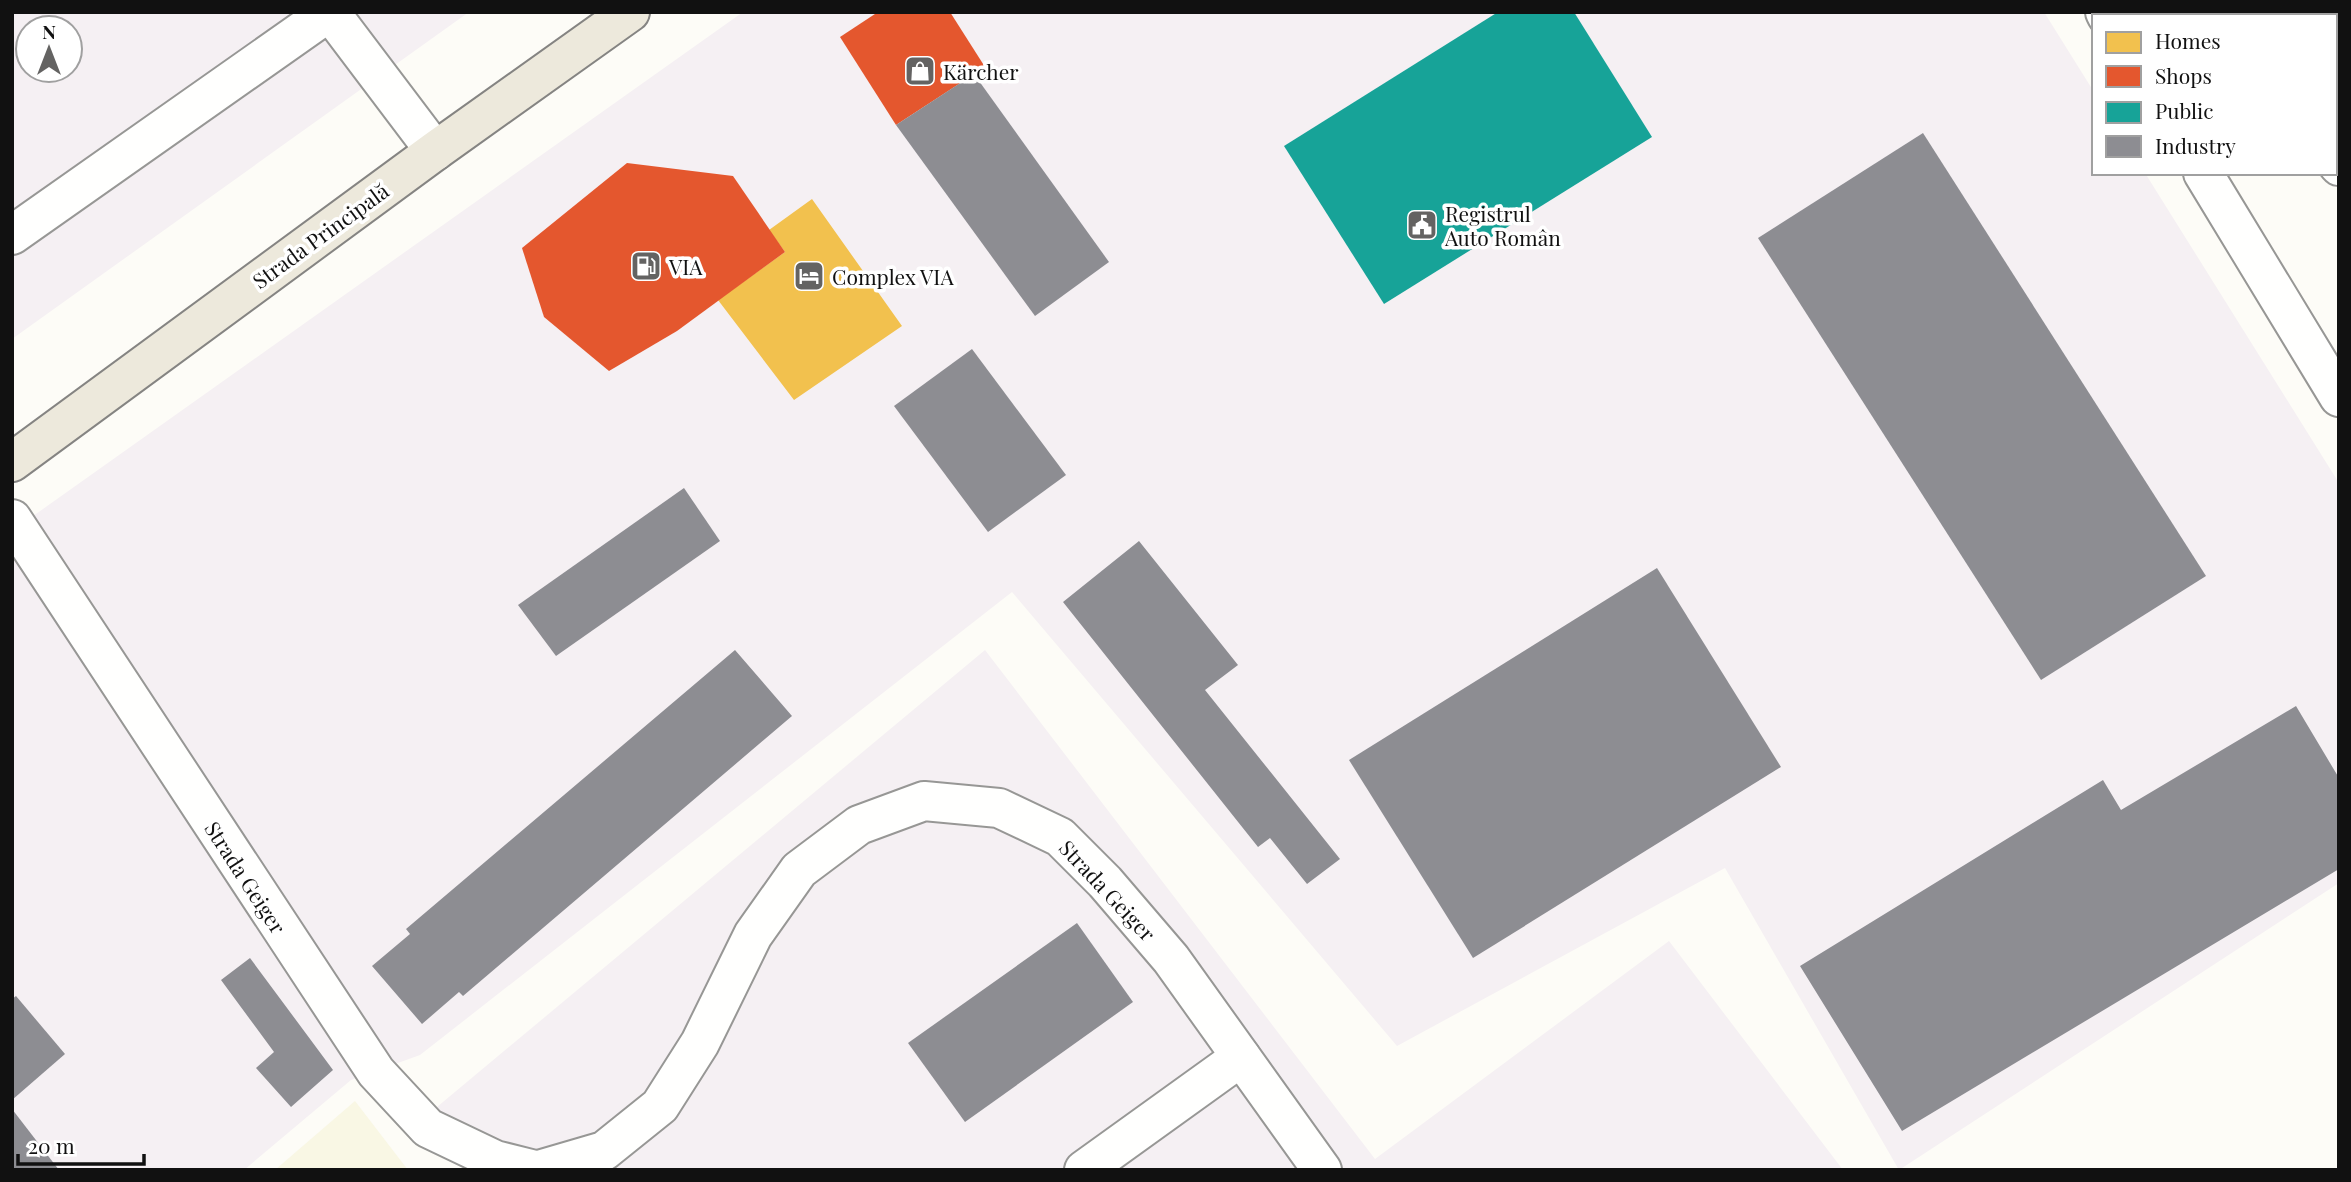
<svg xmlns="http://www.w3.org/2000/svg" width="2351" height="1182" font-family="'Playfair Display',serif">
<style>
.industrial{fill:#f5f0f3;fill-rule:evenodd}
.farmland{fill:#f9f7e4}
.homes{fill:#f2c14e}
.shops{fill:#e4572e}
.public{fill:#17a398}
.industry{fill:#8d8d92}
.lines{fill:none;stroke-linecap:round;stroke-linejoin:round}
.minor-casing{stroke:#979795;stroke-width:42}
.major-casing{stroke:#858482;stroke-width:42}
.minor{stroke:#fffffe;stroke-width:38}
.major{stroke:#ede9dc;stroke-width:38}
.labels{text-anchor:middle;dominant-baseline:central;stroke-width:7;stroke-linejoin:round;paint-order:stroke}
.poi-label{font-size:21px;fill:#111;stroke:#fff;text-anchor:start}
.street-label{font-size:21px;fill:#111;stroke:#fff}
</style>
<rect width="100%" height="100%" fill="#fdfcf7"/>
<!-- industrial -->
<g class="industrial">
<path d="M 12,12 L 469,12 L 12,339 ZM 28,28 L 70,28 L 70,70 L 28,70 Z"/>
<path d="M 743,12 L 2044,12 L 2094,92 L 2094,173 L 2145,173 L 2339,483 L 2339,883 L 1899,1170 L 1725,868 L 1397,1046 L 1012,592 L 420,1055 L 351,1080 L 244,1170 L 12,1170 L 12,531 Z"/>
<path d="M 985,650 L 1375,1159 L 1669,941 L 1843,1170 L 474,1170 L 431,1112 Z"/>
</g>
<!-- farmland -->
<path class="farmland" d="M 355,1101 L 408,1170 L 275,1170 Z"/>
<!-- homes -->
<path class="homes" d="M 812,199 L 902,326 L 794,400 L 718,300 L 785,252 L 769,230 Z"/>
<!-- shops -->
<g class="shops">
<path d="M 878,12 L 950,12 L 985,67 L 896,125 L 840,37 Z"/>
<path d="M 2273,12 L 2339,12 L 2339,72 L 2335,74 L 2335,16 L 2275,16 Z"/>
<path d="M 627,163 L 733,176 L 785,252 L 677,331 L 609,371 L 544,317 L 522,248 Z"/>
</g>
<!-- public -->
<path class="public" d="M 1498,12 L 1574,12 L 1652,137 L 1384,304 L 1284,146 Z"/>
<!-- industry -->
<g class="industry">
<path d="M 974,74 L 1109,262 L 1035,316 L 896,125 Z"/>
<path d="M 1923,133 L 2206,576 L 2041,680 L 1758,238 Z"/>
<path d="M 972,349 L 1066,475 L 988,532 L 894,406 Z"/>
<path d="M 684,488 L 720,541 L 556,656 L 518,605 Z"/>
<path d="M 1139,541 L 1238,665 L 1205,690 L 1340,859 L 1307,884 L 1270,838 L 1258,847 L 1063,602 Z"/>
<path d="M 1657,568 L 1781,767 L 1473,958 L 1349,760 Z"/>
<path d="M 735,650 L 792,716 L 463,996 L 459,992 L 422,1024 L 372,966 L 410,934 L 406,929 Z"/>
<path d="M 2296,706 L 2339,778 L 2339,869 L 1902,1131 L 1800,966 L 2103,780 L 2121,810 Z"/>
<path d="M 1077,923 L 1133,1002 L 965,1122 L 908,1043 Z"/>
<path d="M 250,958 L 333,1070 L 291,1107 L 256,1068 L 274,1052 L 221,980 Z"/>
<path d="M 16,996 L 65,1054 L 12,1100 L 12,999 Z"/>
<path d="M 12,1109 L 59,1170 L 12,1170 Z"/>
</g>
<g class="lines">
<!-- minor casing -->
<g class="minor-casing">
<g id="minor">
<path d="M 330,12 L 435,151"/>
<path d="M 2105,12 L 2107,16"/>
<path d="M 2234,12 L 2236,16"/>
<path d="M 2335,161 L 2339,166"/>
<path d="M 2203,173 L 2339,397"/>
<path d="M 12,235 L 329,12"/>
<path d="M 12,519 L 376,1072 L 428,1128 L 495,1160 L 535,1170"/>
<path d="M 539,1170 L 604,1151 L 660,1106 L 700,1043 L 753,935 L 799,870 L 859,825 L 924,801 L 999,808 L 1060,837 L 1105,882 L 1171,959 L 1322,1170"/>
<path d="M 1084,1170 L 1241,1057"/>
</g>
</g>
<!-- major casing -->
<g class="major-casing">
<path id="major" d="M 12,462 L 435,151 L 630,12"/>
</g>
<!-- minor -->
<use href="#minor" class="minor"/>
<!-- major -->
<use href="#major" class="major"/>
</g>
<!-- icons -->
<defs>
<g id="shop-square" transform="scale(1.575)"><rect x="-9" y="-9" width="18" height="18" rx="4" fill="#646362" stroke="#fff"/><path d="M-5-2.5h2.3a2.7 3.5 0 0 1 5.4 0H5L5.5 6h-11ZM-1.5-2.5h3a1.5 2.3 0 0 0-3 0Z" fill="#fff"/></g>
<g id="civic-square" transform="scale(1.575)"><rect x="-9" y="-9" width="18" height="18" rx="4" fill="#646362" stroke="#fff"/><path d="M-.6-6.5H3V-4.5H.6V-3L4-1V1h2V6H-6V1h2V-1L-.6-3ZM-1.2 2.5V6h2.4V2.5Z" fill="#fff"/></g>
<g id="fuel-square" transform="scale(1.575)"><rect x="-9" y="-9" width="18" height="18" rx="4" fill="#646362" stroke="#fff"/><path d="M-5.5-6h7V0h2V4h1.3V-2.5L3-4.5l.8-.8L6-3V5H2.5V1h-1V6h-7ZM-4.2-4.7v3.2H.2V-4.7Z" fill="#fff"/></g>
<g id="hotel-square" transform="scale(1.575)"><rect x="-9" y="-9" width="18" height="18" rx="4" fill="#646362" stroke="#fff"/><path d="M-6-4.5h1.5V1H6V5H4.5V3h-9V5H-6ZM-4 0a1.8 1.8 0 1 1 3.6 0ZM.5 0V-2.5h3Q6-2.5 6 0Z" fill="#fff"/></g>
</defs>
<g fill-rule="evenodd">
<use href="#shop-square" x="920" y="71"/>
<use href="#civic-square" x="1422" y="225"/>
<use href="#fuel-square" x="646" y="266"/>
<use href="#hotel-square" x="809" y="276"/>
</g>
<g class="labels">
<!-- poi labels -->
<g class="poi-label">
<text x="943" y="71">Kärcher</text>
<text x="1445" y="213">Registrul<tspan x="1445" dy="24">Auto Român</tspan></text>
<text x="669" y="266">VIA</text>
<text x="832" y="276">Complex VIA</text>
</g>
<!-- street labels -->
<g class="street-label">
<text transform="translate(320 235) rotate(-36)">Strada Principală</text>
<text transform="translate(246 877) rotate(57)">Strada Geiger</text>
<text transform="translate(1108 890) rotate(47)">Strada Geiger</text>
</g>
</g>
<!-- border -->
<rect width="2351" height="1182" fill="none" stroke="#111111" stroke-width="28"/>
<!-- legend -->
<rect x="2092" y="14" width="245" height="161" fill="#ffffff" stroke="#a0a0a0" stroke-width="2"/>
<rect x="2106" y="32" width="35" height="21" fill="#f2c14e" stroke="#a0a0a0" stroke-width="2"/>
<text x="2155" y="49" font-size="21" fill="#111111">Homes</text>
<rect x="2106" y="66" width="35" height="21" fill="#e4572e" stroke="#a0a0a0" stroke-width="2"/>
<text x="2155" y="84" font-size="21" fill="#111111">Shops</text>
<rect x="2106" y="102" width="35" height="21" fill="#17a398" stroke="#a0a0a0" stroke-width="2"/>
<text x="2155" y="119" font-size="21" fill="#111111">Public</text>
<rect x="2106" y="136" width="35" height="21" fill="#8d8d92" stroke="#a0a0a0" stroke-width="2"/>
<text x="2155" y="154" font-size="21" fill="#111111">Industry</text>
<!-- north arrow -->
<g transform="translate(49 49)"><circle r="33" fill="#ffffff" stroke="#a0a0a0" stroke-width="2"/>
<path d="M0-5L12 26L0 18L-12 26Z" fill="#646362"/>
<text y="-10" font-size="19" font-weight="bold" text-anchor="middle" fill="#111111">N</text>
</g>
<!-- scale -->
<path d="M18 1154v10h126v-10" fill="none" stroke="#111111" stroke-width="3.5"/>
<text x="28" y="1154" font-size="21" fill="#111111" stroke="#ffffff" stroke-width="5" paint-order="stroke">20 m</text>
</svg>
